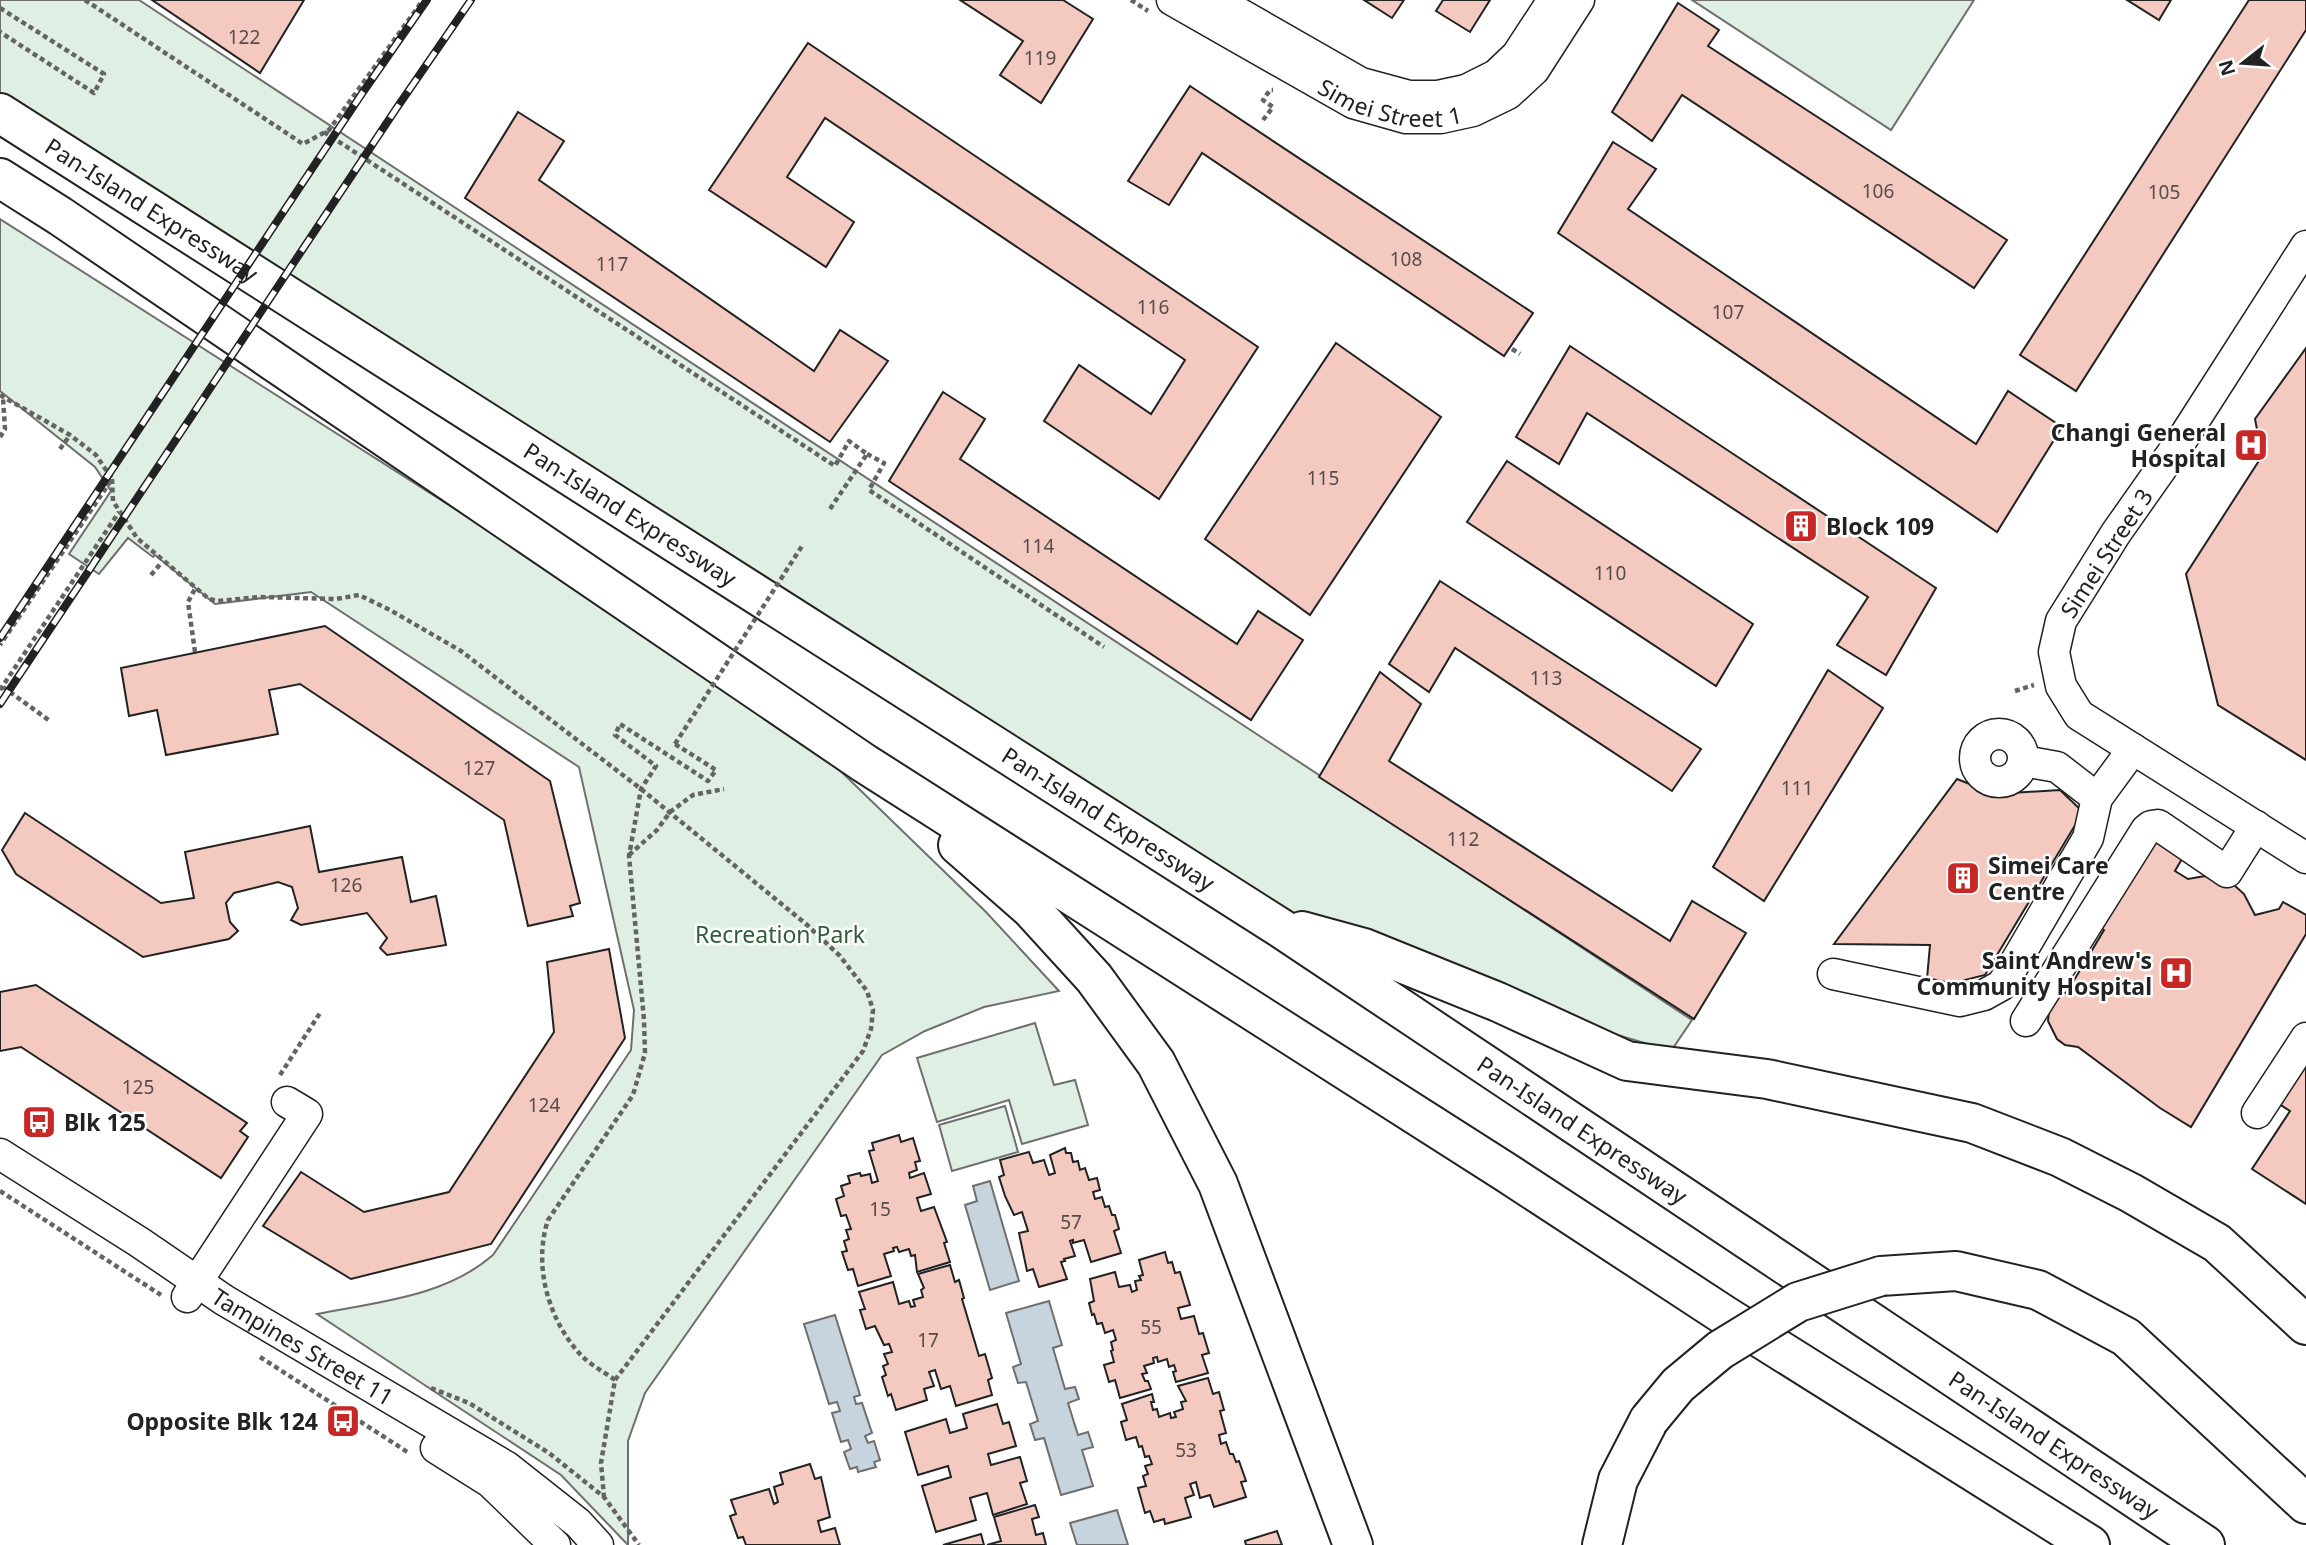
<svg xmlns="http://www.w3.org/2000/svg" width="2306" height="1545" font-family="'Noto Sans',sans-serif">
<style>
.green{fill:#e0efe3;stroke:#6f6f6f;stroke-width:2}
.water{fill:#c7d3dd;stroke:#6f6f6f;stroke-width:2}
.building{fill:#f3c9c0;stroke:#222;stroke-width:2}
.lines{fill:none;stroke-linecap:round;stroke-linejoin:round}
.minor-casing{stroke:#222;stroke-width:33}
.highway-casing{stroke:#222;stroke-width:42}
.path{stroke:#646464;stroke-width:4.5;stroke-dasharray:5 3.5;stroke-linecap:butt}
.minor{stroke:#fff;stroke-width:30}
.highway{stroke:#fff;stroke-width:38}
.rail-casing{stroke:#222;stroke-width:8}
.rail{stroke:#fff;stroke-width:5;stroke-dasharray:16;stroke-linecap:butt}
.highway-bridge-casing{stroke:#222;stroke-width:42;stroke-linecap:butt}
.path-bridge{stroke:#646464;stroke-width:4.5;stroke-dasharray:5 3.5;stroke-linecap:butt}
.highway-bridge{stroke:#fff;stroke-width:38}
.labels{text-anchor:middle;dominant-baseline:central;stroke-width:5;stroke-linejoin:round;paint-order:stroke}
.number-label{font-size:19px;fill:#564c4a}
.street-label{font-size:23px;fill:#222;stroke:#fff}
.poi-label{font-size:23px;font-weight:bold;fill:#222;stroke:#fff;text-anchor:end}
.park-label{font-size:23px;fill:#2f5e38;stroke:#fff}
</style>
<rect width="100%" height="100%" fill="#fff"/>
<!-- green -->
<g class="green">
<path d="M 0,0 L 139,0 L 1692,1020 L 1671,1051 L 1501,1000 L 1321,933 L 0,103 Z"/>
<path d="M 1692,0 L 1974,0 L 1891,130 Z"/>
<path d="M 0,219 L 791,723 L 986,912 L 1059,991 L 984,1007 L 925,1031 L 882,1055 L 645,1393 L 628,1441 L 628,1545 L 561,1475 L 317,1314 C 377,1302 445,1297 493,1255 L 631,1050 L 634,1010 L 579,767 L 311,592 L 215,604 L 155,555 L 153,557 L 128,538 L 99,574 L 69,554 L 111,491 L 95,467 L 0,391 Z"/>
<path d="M 1035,1023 L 1054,1085 L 1075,1080 L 1088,1125 L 1022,1144 L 1009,1100 L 937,1122 L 917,1058 Z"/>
<path d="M 1005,1106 L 1018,1152 L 952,1171 L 939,1125 Z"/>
</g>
<!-- water -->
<g class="water">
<path d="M 990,1181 L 1019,1281 L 990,1290 L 965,1205 L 977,1201 L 973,1186 Z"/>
<path d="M 1049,1301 L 1062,1345 L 1053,1348 L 1065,1389 L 1075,1387 L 1079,1399 L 1068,1403 L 1078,1435 L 1088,1432 L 1093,1447 L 1082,1450 L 1093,1486 L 1061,1495 L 1044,1438 L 1035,1440 L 1030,1424 L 1038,1421 L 1026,1382 L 1018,1383 L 1013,1367 L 1021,1364 L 1006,1313 Z"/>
<path d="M 835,1315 L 860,1395 L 854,1397 L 856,1404 L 862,1403 L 872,1433 L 865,1436 L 868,1443 L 874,1441 L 880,1460 L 874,1462 L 876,1467 L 858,1472 L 857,1467 L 850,1469 L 844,1452 L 851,1449 L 848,1440 L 841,1442 L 832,1413 L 840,1411 L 837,1402 L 829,1404 L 804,1324 Z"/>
<path d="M 1117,1510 L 1128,1545 L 1077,1545 L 1070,1523 Z"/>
</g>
<!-- building -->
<g class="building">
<path d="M 152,0 L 304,0 L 260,73 Z"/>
<path d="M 960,0 L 1063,0 L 1093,19 L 1041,103 L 1000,75 L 1023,41 Z"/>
<path d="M 1364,0 L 1404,0 L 1392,18 Z"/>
<path d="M 1443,0 L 1490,0 L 1470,32 L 1436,11 Z"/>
<path d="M 2127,0 L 2171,0 L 2159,20 Z"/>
<path d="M 2249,0 L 2306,0 L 2306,30 L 2076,391 L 2020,355 Z"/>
<path d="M 1678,3 L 1719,30 L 1708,46 L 2007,240 L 1974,288 L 1682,95 L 1652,141 L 1612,112 Z"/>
<path d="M 808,43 L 1258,347 L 1159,499 L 1044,421 L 1079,365 L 1151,414 L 1185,360 L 825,118 L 787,177 L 854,222 L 826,267 L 709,190 Z"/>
<path d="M 1190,86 L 1533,313 L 1504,356 L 1202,153 L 1169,205 L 1128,181 Z"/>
<path d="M 518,112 L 564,141 L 539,180 L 814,371 L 840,330 L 888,361 L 830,442 L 465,198 Z"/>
<path d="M 1613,142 L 1656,169 L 1628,209 L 1976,444 L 2008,391 L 2062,427 L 1997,532 L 1558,233 Z"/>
<path d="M 1336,343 L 1441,417 L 1310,615 L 1205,539 Z"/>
<path d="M 1570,346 L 1936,588 L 1886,675 L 1837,645 L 1868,597 L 1587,413 L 1559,464 L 1516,437 Z"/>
<path d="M 2306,348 L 2306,760 L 2218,705 L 2186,574 L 2262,456 L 2255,419 Z"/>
<path d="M 943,392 L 985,419 L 960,459 L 1237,644 L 1258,611 L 1303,640 L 1251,720 L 889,481 Z"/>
<path d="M 1507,461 L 1753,624 L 1716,686 L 1467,522 Z"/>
<path d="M 1440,581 L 1701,749 L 1672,791 L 1455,648 L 1429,692 L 1389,664 Z"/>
<path d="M 325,626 L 550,781 L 580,903 L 570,906 L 573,916 L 528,926 L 504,820 L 300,684 L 269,690 L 278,734 L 166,755 L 157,710 L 129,716 L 121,668 Z"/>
<path d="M 1828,670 L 1883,708 L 1764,901 L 1713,867 Z"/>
<path d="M 1380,672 L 1421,704 L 1389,761 L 1670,941 L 1692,901 L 1746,933 L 1694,1019 L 1319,777 Z"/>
<path d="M 1957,779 L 1995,794 L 2060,790 L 2083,812 L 1985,975 L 1926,990 L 1930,945 L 1834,944 Z"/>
<path d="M 25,813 L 161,903 L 194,898 L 185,852 L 310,826 L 319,872 L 402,857 L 411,902 L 436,896 L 446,945 L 387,955 L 380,948 L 387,938 L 367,913 L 301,925 L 291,920 L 298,908 L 292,887 L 278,882 L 234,893 L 226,903 L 230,922 L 238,931 L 229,939 L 143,957 L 16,874 L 2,850 Z"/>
<path d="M 2150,837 L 2183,857 L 2175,871 L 2188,879 L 2205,876 L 2220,878 L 2233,884 L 2244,894 L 2255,915 L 2279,909 L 2283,902 L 2306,915 L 2306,934 L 2191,1127 L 2160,1108 L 2078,1047 L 2065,1045 L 2057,1039 L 2048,1021 L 2049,1011 L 2060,995 L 2067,992 L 2104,930 L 2097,926 Z"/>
<path d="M 609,949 L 625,1038 L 491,1244 L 351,1279 L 263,1226 L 301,1172 L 364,1212 L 449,1192 L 554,1032 L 547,962 Z"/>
<path d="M 36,985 L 247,1123 L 240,1131 L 248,1137 L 221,1178 L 21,1047 L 0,1051 L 0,992 Z"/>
<path d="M 2306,1050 L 2306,1204 L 2252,1169 L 2290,1111 L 2273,1100 Z"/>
<path d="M 899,1135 L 901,1142 L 913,1138 L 920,1161 L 915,1162 L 917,1170 L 909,1173 L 910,1178 L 924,1173 L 931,1194 L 917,1198 L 921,1211 L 934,1207 L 947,1242 L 944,1243 L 950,1262 L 917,1272 L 915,1255 L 911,1256 L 909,1249 L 899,1252 L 897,1247 L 893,1248 L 894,1251 L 884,1254 L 891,1276 L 858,1286 L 853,1269 L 848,1270 L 842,1252 L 847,1251 L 844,1241 L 849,1239 L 846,1230 L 851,1229 L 846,1215 L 841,1216 L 836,1199 L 844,1196 L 841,1186 L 850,1183 L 848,1176 L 860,1173 L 861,1176 L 870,1174 L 872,1183 L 878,1181 L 869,1151 L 874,1150 L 872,1143 Z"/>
<path d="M 1065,1148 L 1066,1153 L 1071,1153 L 1073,1162 L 1078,1161 L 1080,1170 L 1085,1168 L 1089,1180 L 1097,1178 L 1100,1190 L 1093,1192 L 1095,1199 L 1102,1197 L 1105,1207 L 1109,1206 L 1112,1215 L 1115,1215 L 1119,1229 L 1114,1231 L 1121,1253 L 1091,1262 L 1084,1240 L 1073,1243 L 1073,1240 L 1070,1241 L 1075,1256 L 1064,1259 L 1065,1261 L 1061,1262 L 1067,1279 L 1039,1287 L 1033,1269 L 1027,1271 L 1019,1233 L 1028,1231 L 1022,1212 L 1014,1215 L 1005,1196 L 999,1177 L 1004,1175 L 1000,1160 L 1029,1152 L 1033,1163 L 1044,1160 L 1049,1175 L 1055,1173 L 1050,1155 Z"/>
<path d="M 1165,1252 L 1168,1263 L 1172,1262 L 1175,1273 L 1180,1272 L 1190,1305 L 1178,1308 L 1181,1319 L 1194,1316 L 1199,1334 L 1203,1333 L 1209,1353 L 1202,1355 L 1208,1373 L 1176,1382 L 1173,1372 L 1176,1371 L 1174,1365 L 1169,1367 L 1167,1359 L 1158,1362 L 1157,1357 L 1153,1358 L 1154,1363 L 1144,1366 L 1147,1373 L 1142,1374 L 1145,1381 L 1148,1381 L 1151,1389 L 1120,1398 L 1115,1380 L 1109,1382 L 1104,1365 L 1114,1362 L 1111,1351 L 1113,1350 L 1111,1342 L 1116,1340 L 1113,1330 L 1105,1333 L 1102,1323 L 1097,1324 L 1094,1314 L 1092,1315 L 1089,1303 L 1094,1301 L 1090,1279 L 1115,1272 L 1119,1287 L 1130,1285 L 1132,1292 L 1137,1290 L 1135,1281 L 1141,1280 L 1139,1276 L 1143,1275 L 1139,1260 Z"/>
<path d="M 950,1265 L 955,1282 L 959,1280 L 964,1298 L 962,1299 L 979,1356 L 985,1354 L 992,1378 L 988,1380 L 992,1395 L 956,1406 L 950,1386 L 941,1389 L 935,1370 L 929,1372 L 934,1386 L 924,1389 L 927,1400 L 896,1410 L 891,1394 L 888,1396 L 882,1377 L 886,1375 L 883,1366 L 888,1364 L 884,1354 L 892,1352 L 889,1344 L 884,1345 L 875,1326 L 866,1329 L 860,1310 L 865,1309 L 859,1292 L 893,1282 L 899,1304 L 909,1301 L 911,1307 L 915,1306 L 913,1300 L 923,1297 L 921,1290 L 924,1288 L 918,1274 Z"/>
<path d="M 1208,1378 L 1213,1394 L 1219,1392 L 1224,1410 L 1220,1411 L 1226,1433 L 1219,1435 L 1221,1444 L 1226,1442 L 1230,1454 L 1233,1454 L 1236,1462 L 1239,1461 L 1246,1481 L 1241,1482 L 1246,1497 L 1214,1507 L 1210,1495 L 1200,1498 L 1196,1482 L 1190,1484 L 1194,1495 L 1185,1498 L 1191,1517 L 1165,1524 L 1164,1519 L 1154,1522 L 1150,1511 L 1145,1513 L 1138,1488 L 1146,1486 L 1143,1476 L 1148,1474 L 1145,1466 L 1152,1464 L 1149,1456 L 1145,1457 L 1142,1446 L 1139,1447 L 1136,1437 L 1126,1440 L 1121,1422 L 1127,1420 L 1122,1404 L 1152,1394 L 1154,1402 L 1151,1402 L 1153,1410 L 1157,1409 L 1159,1417 L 1170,1413 L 1171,1418 L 1176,1417 L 1174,1412 L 1183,1409 L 1181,1402 L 1186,1401 L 1178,1386 Z"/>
<path d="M 997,1404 L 1003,1424 L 1009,1422 L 1016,1446 L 988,1454 L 991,1465 L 1020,1457 L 1027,1481 L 1020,1483 L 1027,1504 L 993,1515 L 987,1493 L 970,1498 L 976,1520 L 936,1532 L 922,1486 L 951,1477 L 948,1466 L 918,1475 L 905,1432 L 946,1419 L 950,1433 L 967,1428 L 963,1414 Z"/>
<path d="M 810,1464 L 815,1479 L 821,1477 L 830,1517 L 818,1521 L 821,1532 L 835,1528 L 840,1545 L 746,1545 L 743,1537 L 738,1538 L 730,1516 L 736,1514 L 731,1500 L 769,1489 L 774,1504 L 778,1502 L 774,1487 L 783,1484 L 780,1473 Z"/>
<path d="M 1035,1505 L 1039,1517 L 1032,1519 L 1036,1535 L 1043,1533 L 1046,1545 L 987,1545 L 1001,1541 L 994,1517 Z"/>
<path d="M 1277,1531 L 1282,1545 L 1246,1545 L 1245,1541 Z"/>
<path d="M 981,1534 L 984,1545 L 943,1545 Z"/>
</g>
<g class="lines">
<!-- minor casing -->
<g class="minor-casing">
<g id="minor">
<path id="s1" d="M 1172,0 L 1353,103 L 1406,118 L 1441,118 L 1473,111 L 1508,94 L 1534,70 L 1579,0"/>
<path d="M 1216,0 L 1361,83 L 1409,96 L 1438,96 L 1466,90 L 1496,75 L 1517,55 L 1553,0"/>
<path d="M 2306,246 L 2185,435 L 2116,533 L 2061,621 L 2054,652 L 2061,686 L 2079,715 L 2306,858"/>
<circle cx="1999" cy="758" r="24"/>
<path d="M 2024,761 L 2057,767 L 2097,798"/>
<path d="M 1833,974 L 1960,1001 L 1984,995 L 2002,985 L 2088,838 L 2097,798 L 2133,749"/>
<path d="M 2026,1021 L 2146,830 L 2151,826 L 2158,825 L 2227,872 L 2256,826"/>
<path d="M 2257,1113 L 2306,1038"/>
<path id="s2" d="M 0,1154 L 139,1242 L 224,1300 L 507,1467 L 578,1523 L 598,1545"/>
<path d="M 187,1297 L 307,1114 L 287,1102"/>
<path d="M 436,1448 L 490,1482 L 555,1545"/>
</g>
</g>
<!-- highway casing -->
<g class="highway-casing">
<g id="highway">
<path id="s3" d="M 0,113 L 1279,927 L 2205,1545"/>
<path d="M 0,178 L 60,216 L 864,763 L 1507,1173 L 1724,1315 L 2090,1545"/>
<path d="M 958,845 L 1031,909 L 1094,978 L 1156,1063 L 1218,1184 L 1353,1545"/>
<path d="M 1302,931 L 1364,948 L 1498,1002 L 1627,1061 L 1767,1079 L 1972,1123 L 2060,1157 L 2131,1193 L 2217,1243 L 2306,1325"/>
<path d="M 1881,1276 L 1956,1271 L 2038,1290 L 2126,1337 L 2306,1504"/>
<path d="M 1602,1545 L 1618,1480 L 1649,1420"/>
</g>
</g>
<!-- path -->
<g class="path">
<path d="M 85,0 L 303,144 L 329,130 L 423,0"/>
<path d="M 1131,0 L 1148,11"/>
<path d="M 0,8 L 104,74 L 94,93 L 0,32"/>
<path d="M 1263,120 L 1273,107 L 1263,100 L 1270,90 L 1273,90"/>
<path d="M 324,132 L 835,466 L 849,441 L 867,454 L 830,509"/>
<path d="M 1512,349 L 1520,354"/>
<path d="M 0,395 L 70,435 L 96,455 L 112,479 L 0,645"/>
<path d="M 0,437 L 5,429 L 3,398"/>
<path d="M 60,449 L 70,435"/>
<path d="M 867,454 L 884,463 L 869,490 L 1104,647"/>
<path d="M 112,479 L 113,501 L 137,538 L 209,599 L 218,601 L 260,597 L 336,599 L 359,595 L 390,610 L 461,651 L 641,789 L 806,924 L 840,956 L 867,991 L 873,1010 L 871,1029 L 863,1051 L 615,1380 L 601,1463 L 604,1497"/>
<path d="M 151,575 L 162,562"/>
<path d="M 195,652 L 188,602 L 196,587"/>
<path d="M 3,687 L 50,721"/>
<path d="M 0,690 L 119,512"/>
<path d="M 2015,691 L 2034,685"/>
<path d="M 629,855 L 657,830 L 670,812 L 693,795 L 724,789"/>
<path d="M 280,1075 L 320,1013"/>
<path d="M 0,1191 L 161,1295"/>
<path d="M 260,1357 L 409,1453"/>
<path d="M 615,1380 C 604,1372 589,1364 580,1354 C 548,1319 533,1265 548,1220 L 633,1095 L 645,1053 L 644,1020 L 629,856 L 641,789 L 656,766 L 615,735 L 620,724 L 708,781 L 716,770 L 675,744"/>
<path d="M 431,1388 L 469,1403 L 549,1453 L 604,1497 L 639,1545"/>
</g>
<!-- minor -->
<use href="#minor" class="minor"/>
<!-- highway -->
<use href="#highway" class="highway"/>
<!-- rail casing -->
<g class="rail-casing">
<g id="rail">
<path d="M 0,638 L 361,95 L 427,0"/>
<path d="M 0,704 L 396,109 L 471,0"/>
</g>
</g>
<!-- rail -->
<use href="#rail" class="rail"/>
<!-- highway-bridge casing -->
<g class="highway-bridge-casing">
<path id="highway-bridge" d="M 1649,1420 L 1678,1385 L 1720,1350 L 1798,1302 L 1881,1276"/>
</g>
<!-- path-bridge -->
<path class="path-bridge" d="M 675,744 L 802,546"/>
<!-- highway-bridge -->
<use href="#highway-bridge" class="highway-bridge"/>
</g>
<!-- icons -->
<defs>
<g id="hospital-square" transform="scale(1.75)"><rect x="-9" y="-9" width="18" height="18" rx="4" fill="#c62828" stroke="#fff"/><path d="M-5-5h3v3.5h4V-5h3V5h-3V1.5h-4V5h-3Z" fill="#fff"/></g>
<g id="building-square" transform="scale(1.75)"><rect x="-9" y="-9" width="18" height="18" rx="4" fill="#c62828" stroke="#fff"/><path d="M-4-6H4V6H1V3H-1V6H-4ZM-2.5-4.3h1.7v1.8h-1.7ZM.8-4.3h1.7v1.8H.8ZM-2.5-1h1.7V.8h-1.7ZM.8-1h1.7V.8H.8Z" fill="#fff"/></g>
<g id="bus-square" transform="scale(1.75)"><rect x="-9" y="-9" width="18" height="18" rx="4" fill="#c62828" stroke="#fff"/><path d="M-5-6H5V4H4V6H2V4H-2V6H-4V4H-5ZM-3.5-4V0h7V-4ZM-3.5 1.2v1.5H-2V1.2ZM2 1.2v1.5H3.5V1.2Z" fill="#fff"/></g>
</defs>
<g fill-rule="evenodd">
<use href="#hospital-square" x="2251" y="445"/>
<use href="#building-square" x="1801" y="526"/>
<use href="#building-square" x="1963" y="878"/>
<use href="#hospital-square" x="2176" y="973"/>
<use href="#bus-square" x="39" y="1122"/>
<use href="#bus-square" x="343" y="1421"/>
</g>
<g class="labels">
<!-- number labels -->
<g class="number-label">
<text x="244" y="37">122</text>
<text x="1040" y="58">119</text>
<text x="1878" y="191">106</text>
<text x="2164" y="192">105</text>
<text x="1406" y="259">108</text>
<text x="612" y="264">117</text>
<text x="1153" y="307">116</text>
<text x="1728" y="312">107</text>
<text x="1323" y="478">115</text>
<text x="1038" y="546">114</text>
<text x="1610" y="573">110</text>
<text x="1546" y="678">113</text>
<text x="479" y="768">127</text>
<text x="1797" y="788">111</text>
<text x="1463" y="839">112</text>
<text x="346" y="885">126</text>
<text x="138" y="1087">125</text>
<text x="544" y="1105">124</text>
<text x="880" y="1209">15</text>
<text x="1071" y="1222">57</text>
<text x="1151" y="1327">55</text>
<text x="928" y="1340">17</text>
<text x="1186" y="1450">53</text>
</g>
<!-- street labels -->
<g class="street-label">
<text stroke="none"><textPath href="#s1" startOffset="245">Simei Street 1</textPath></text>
<text stroke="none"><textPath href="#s3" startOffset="180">Pan-Island Expressway</textPath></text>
<text stroke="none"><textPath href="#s3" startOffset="747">Pan-Island Expressway</textPath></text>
<text transform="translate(2106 553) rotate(-57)">Simei Street 3</text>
<text stroke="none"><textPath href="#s3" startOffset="1314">Pan-Island Expressway</textPath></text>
<text stroke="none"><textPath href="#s3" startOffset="1881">Pan-Island Expressway</textPath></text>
<text stroke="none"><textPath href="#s2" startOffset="359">Tampines Street 11</textPath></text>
<text stroke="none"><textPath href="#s3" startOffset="2448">Pan-Island Expressway</textPath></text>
</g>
<!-- poi labels -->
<g class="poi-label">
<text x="2226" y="432">Changi General<tspan x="2226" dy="26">Hospital</tspan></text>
<text x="1826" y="526" text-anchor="start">Block 109</text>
<text x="1988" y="865" text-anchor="start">Simei Care<tspan x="1988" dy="26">Centre</tspan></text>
<text x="2152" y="960">Saint Andrew's<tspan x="2152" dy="26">Community Hospital</tspan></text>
<text x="64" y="1122" text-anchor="start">Blk 125</text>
<text x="318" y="1421">Opposite Blk 124</text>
</g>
<!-- park labels -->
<g class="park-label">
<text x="780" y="934">Recreation Park</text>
</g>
</g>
<!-- north arrow -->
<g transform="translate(2243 63) rotate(253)" stroke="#ffffff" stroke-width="5" paint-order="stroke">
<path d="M0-5L12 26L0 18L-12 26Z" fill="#222222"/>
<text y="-10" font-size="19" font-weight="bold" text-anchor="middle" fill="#222222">N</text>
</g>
</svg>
